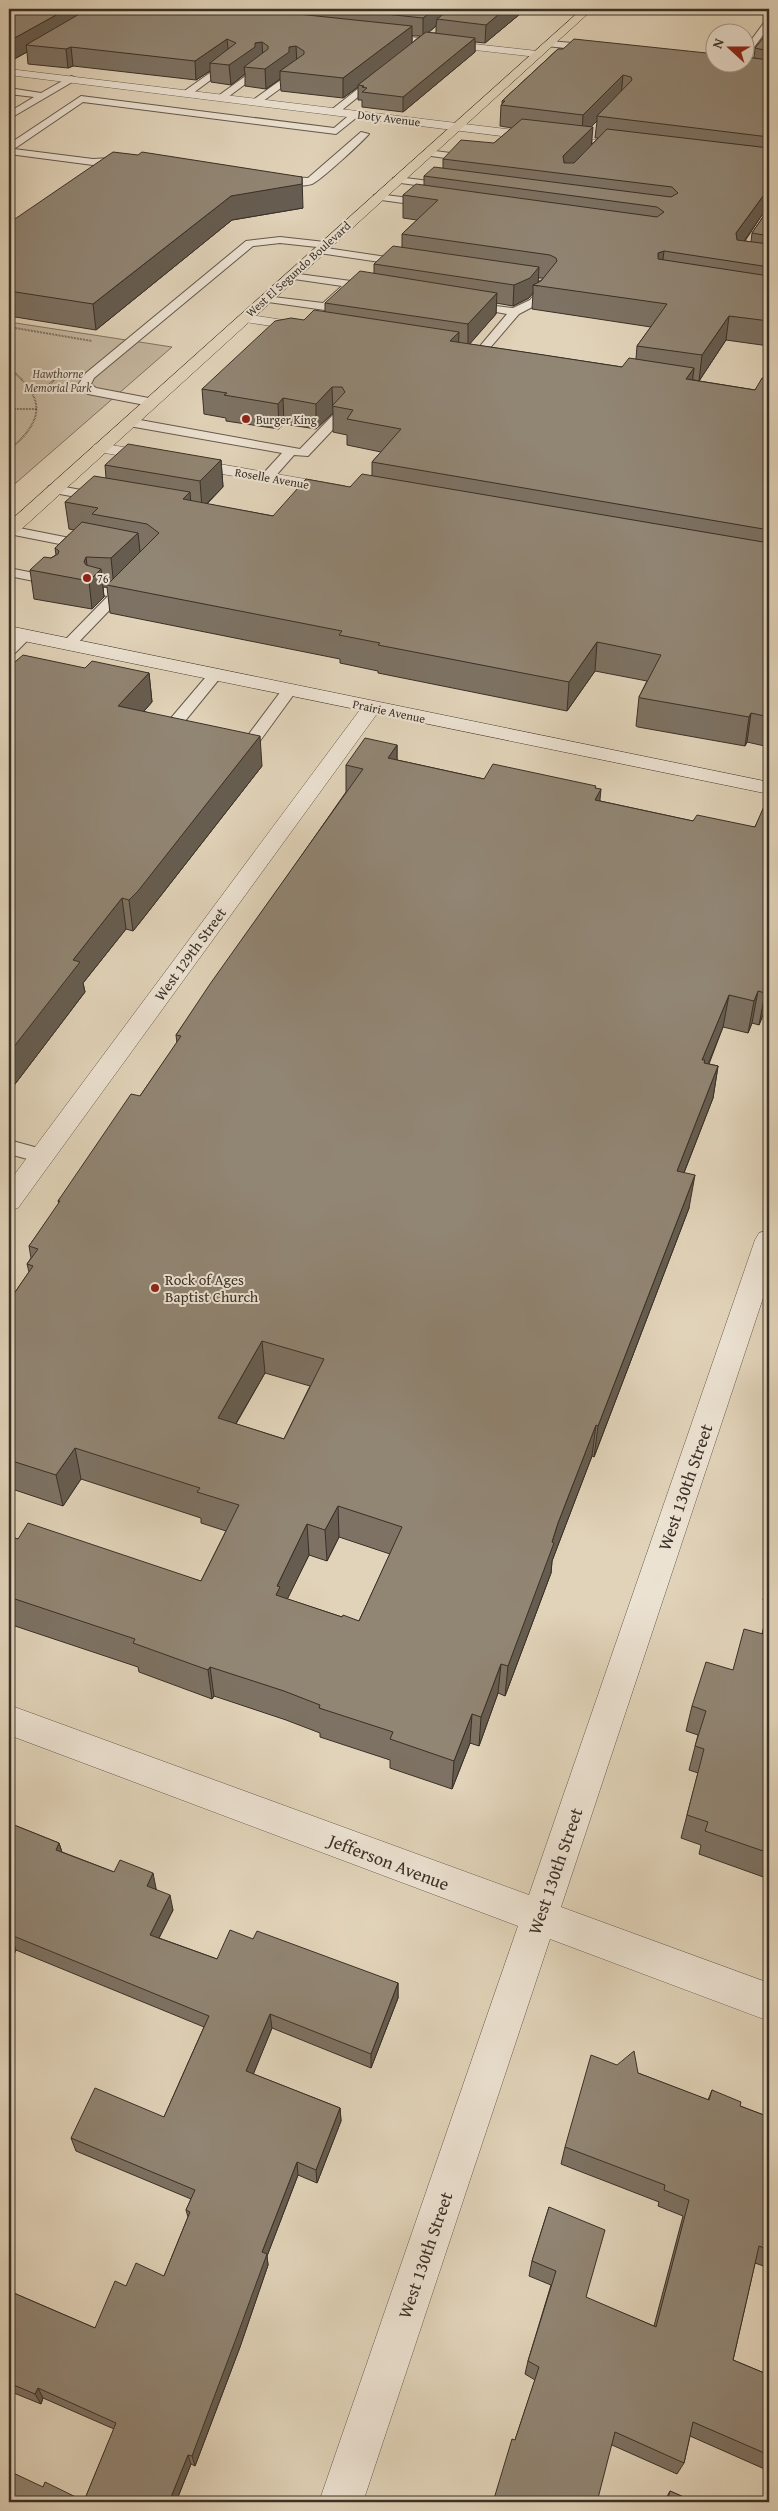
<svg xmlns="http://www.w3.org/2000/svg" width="778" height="2511" font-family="'Gentium Book Plus',serif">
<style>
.green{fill:#c5b7a0;stroke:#807464}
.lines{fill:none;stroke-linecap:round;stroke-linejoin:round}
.lane-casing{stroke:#64594c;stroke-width:2}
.street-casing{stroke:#64594c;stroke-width:1}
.secondary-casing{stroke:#3a3027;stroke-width:1}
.primary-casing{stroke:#3a3027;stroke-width:1}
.path{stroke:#3a3027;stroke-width:2;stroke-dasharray:0.5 1;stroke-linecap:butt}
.lane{fill:#ece2d2;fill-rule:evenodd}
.street{fill:#ece2d2;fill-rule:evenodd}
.secondary{fill:#ece2d2;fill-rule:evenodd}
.primary{fill:#e1d3b9;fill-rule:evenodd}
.wall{fill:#7d7263;stroke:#3a3027;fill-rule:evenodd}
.shaded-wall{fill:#665d50;stroke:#3a3027}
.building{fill:#918573;stroke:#3a3027;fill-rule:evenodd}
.poi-dot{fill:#8f2418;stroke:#ece2d2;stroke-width:2}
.labels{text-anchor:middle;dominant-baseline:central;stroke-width:4;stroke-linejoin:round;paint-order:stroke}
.far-street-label{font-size:12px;fill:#3a3027;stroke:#ece2d2}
.far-park-label{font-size:12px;font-style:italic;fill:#564b3f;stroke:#ece2d2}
.far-poi-label{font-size:12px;fill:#3a3027;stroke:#ece2d2;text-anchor:start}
.street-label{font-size:15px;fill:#3a3027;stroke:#ece2d2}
.poi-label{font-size:15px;fill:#3a3027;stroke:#ece2d2;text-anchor:start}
.near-street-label{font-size:18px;fill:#3a3027;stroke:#ece2d2}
</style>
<rect width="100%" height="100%" fill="#e1d3b9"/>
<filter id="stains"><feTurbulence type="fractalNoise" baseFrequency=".004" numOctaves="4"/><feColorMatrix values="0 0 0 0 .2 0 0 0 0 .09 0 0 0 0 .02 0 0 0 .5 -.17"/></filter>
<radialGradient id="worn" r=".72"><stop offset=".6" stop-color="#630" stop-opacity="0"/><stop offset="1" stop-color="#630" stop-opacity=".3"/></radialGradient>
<!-- green -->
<path class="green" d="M 9,322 L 172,347 L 9,489 Z"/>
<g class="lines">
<!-- lane casing -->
<g class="lane-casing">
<g id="lane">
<path d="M 766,20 L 769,20 L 769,27 L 749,54 L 746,54 L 746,47 Z"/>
<path d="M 549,41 L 596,45 L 600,48 L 596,51 L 546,46 L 545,44 Z"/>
<path d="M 228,60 L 235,62 L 189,96 L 183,96 L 183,92 Z"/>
<path d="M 257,63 L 263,63 L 268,67 L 224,100 L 218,100 L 218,96 L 258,67 Z"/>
<path d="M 291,68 L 297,68 L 303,72 L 259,104 L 253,104 L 253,100 L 292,72 L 290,70 Z"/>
<path d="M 378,73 L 385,75 L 337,114 L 331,114 L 331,110 Z"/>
<path d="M 71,76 L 74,77 L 74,81 L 9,119 L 9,112 L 34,97 L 9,94 L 9,88 L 41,93 Z"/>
<path d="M 81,96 L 334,128 L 353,112 L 361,114 L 336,134 L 83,102 L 14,149 L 93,159 L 128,157 L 131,158 L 131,162 L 93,165 L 9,154 L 9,144 Z"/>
<path d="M 361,132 L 369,134 C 362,142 320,181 312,184 C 302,187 278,186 270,179 L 275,176 L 308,178 Z"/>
<path d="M 427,150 L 474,156 L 479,159 L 474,162 L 424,155 L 424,151 Z"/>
<path d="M 397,177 L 454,184 L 459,187 L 454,190 L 393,182 L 393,178 Z"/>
<path d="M 378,194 L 432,201 L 437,204 L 432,207 L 374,199 L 374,195 Z"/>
<path d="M 280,237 L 325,242 L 330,245 L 326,248 L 407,260 L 412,263 L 407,266 L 319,253 L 314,250 L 317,247 L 280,243 L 253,246 L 94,378 L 91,384 L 96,388 L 154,399 L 156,402 L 154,405 L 150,406 L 88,394 L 78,385 L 86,373 L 246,241 Z"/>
<path d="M 291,273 L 351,281 L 357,284 L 329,309 L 325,310 L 261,301 L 261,297 L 265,296 L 323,303 L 342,286 L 287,278 L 286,276 Z"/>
<path d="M 544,280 L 554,284 L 538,304 L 519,314 L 483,356 L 475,356 L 475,352 L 507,314 L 463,306 L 463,302 L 513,308 L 530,300 L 541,286 L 538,283 L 540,281 Z"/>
<path d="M 338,413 L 342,414 L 344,417 L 342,420 L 308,456 L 294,455 L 272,480 L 267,481 L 260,477 L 282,453 L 129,426 L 123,422 L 129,418 L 300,449 L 334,414 Z"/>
<path d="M 54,485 L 103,494 L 110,498 L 103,502 L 49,492 L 47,489 L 49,486 Z"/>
<path d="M 9,526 L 90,542 L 97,546 L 90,550 L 9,534 Z"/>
<path d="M 9,568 L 59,578 L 61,581 L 54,585 L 9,576 Z"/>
<path d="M 96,586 L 123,591 L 125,594 L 73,648 L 63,648 L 61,645 L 63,642 L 108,596 L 91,593 L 89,590 L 91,587 Z"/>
<path d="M 25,632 L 32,636 L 14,654 L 9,655 L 9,643 L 20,633 Z"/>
<path d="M 215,670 L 220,672 L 223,675 L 220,678 L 172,737 L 160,737 L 158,734 L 160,731 L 210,672 Z"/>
<path d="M 289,685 L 297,690 L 249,756 L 237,756 L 235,753 L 237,750 L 284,687 Z"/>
<path d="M 9,1140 L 49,1151 L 52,1156 L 49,1161 L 42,1163 L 9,1154 Z"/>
</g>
</g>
<!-- street casing -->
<g class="street-casing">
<g id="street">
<path d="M 374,33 L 537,51 L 543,54 L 537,57 L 370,38 L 369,36 Z"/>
<path d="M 9,69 L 630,144 L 636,148 L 630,152 L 9,75 Z"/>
<path d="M 244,314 L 309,324 L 316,328 L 309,332 L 239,321 L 237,318 Z"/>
<path d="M 100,443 L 339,485 L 345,486 L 348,490 L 345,494 L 339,495 L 94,451 L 92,448 L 94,445 Z"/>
<path d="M 372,701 L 379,703 L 382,707 L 379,711 L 18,1208 L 9,1210 L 9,1182 L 365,703 Z"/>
<path d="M 769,1230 L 769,1280 L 561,1907 L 769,1983 L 769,2021 L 550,1939 L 363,2502 L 319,2502 L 518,1926 L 9,1735 L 9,1705 L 529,1895 L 755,1240 L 759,1233 Z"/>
</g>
</g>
<!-- secondary casing -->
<g class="secondary-casing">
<path id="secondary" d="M 9,626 L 769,782 L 769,794 L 9,638 Z"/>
</g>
<!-- primary casing -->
<g class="primary-casing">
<path id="primary" d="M 582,9 L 593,9 L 15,535 L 9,536 L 9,522 Z"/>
</g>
<!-- path -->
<g class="path">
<path d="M 9,327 L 92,341"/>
<path d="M 9,368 C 46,398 45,420 9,450"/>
<path d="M 33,390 L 47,386 L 59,376"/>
<path d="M 9,404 L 13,409 L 37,409"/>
<path d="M 9,415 L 13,409"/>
</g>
<!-- lane -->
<use href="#lane" class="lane"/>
<!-- street -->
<use href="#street" class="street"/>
<!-- secondary -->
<use href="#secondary" class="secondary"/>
<!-- primary -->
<use href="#primary" class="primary"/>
</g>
<!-- wall -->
<g class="wall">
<path d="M 9,9 L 526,9 L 485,43 L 475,42 L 475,52 L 403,112 L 362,107 L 362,100 L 358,100 L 358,87 L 343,98 L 281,91 L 280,79 L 266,89 L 245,86 L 245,74 L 231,85 L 211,82 L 210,71 L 196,80 L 73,66 L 68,68 L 28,64 L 27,52 L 9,62 ZM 436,26 L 436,33 L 428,33 ZM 412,35 L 413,36 L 420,36 L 412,43 Z"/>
<path d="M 769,31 L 769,346 L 726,340 L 699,381 L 693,380 L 755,390 L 768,378 L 769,368 L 769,747 L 747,742 L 745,746 L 638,727 L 636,726 L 639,697 L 647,681 L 595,671 L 567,711 L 378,673 L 378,671 L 340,663 L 340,659 L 110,613 L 107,587 L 103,587 L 104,597 L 92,609 L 34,599 L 30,570 L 56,555 L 55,548 L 74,530 L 69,529 L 65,502 L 106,478 L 105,465 L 221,460 L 223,487 L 207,504 L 273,516 L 350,487 L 372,475 L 372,462 L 381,452 L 347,445 L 347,435 L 333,432 L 333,413 L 316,429 L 284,424 L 279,429 L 226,421 L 226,418 L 204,414 L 202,389 L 304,320 L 325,312 L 325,303 L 374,273 L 374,264 L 402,247 L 402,234 L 417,220 L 403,218 L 403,195 L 424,185 L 424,176 L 443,168 L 443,159 L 494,143 L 512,128 L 500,126 L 501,105 L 502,104 L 502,101 L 558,49 L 754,58 L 755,48 ZM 597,121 L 595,138 L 598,138 L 592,144 L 591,127 ZM 765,214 L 752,233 L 751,242 L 745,241 L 762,215 ZM 538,278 L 543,278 L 541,281 L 538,283 ZM 533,293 L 532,309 L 651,327 L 637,346 L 636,359 L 622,367 L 469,344 L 496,314 L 496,303 L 513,306 L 529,298 Z"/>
<path d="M 303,208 L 232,220 L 96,330 L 9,316 L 9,223 Z"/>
<path d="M 85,668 L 149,673 L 152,702 L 144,711 L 262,766 L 141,921 L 133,931 L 126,929 L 83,983 L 85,992 L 9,1092 Z"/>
<path d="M 397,745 L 397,760 L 484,779 L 596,788 L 600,801 L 693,821 L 755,827 L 769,798 L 769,1000 L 759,1025 L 752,1023 L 748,1033 L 723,1027 L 709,1064 L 718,1066 L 713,1098 L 684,1173 L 689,1208 L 594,1457 L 592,1456 L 555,1553 L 552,1561 L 551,1573 L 505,1696 L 498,1693 L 479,1746 L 470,1743 L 452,1789 L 390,1768 L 390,1760 L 320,1737 L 320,1733 L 286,1720 L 214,1696 L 212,1699 L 139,1672 L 138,1667 L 9,1624 L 9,1536 L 18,1539 L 201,1581 L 226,1531 L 201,1523 L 201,1518 L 81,1479 L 63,1506 L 9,1488 L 9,1301 L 29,1272 L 27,1264 L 31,1258 L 29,1246 L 59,1204 L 58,1201 L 140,1096 L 177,1043 L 176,1035 L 346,792 L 346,765 ZM 265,1373 L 310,1386 L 284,1439 L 236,1424 ZM 339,1537 L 390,1554 L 359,1621 L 342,1617 L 287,1599 L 309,1555 L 327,1561 Z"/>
<path d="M 769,1562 L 769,1573 L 767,1572 Z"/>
<path d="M 769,1578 L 769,1602 L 763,1600 Z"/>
<path d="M 769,1605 L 769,1879 L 699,1854 L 701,1845 L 681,1838 L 698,1773 L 689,1770 L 698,1735 L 686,1731 L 692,1706 L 733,1670 L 762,1634 Z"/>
<path d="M 9,1823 L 59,1843 L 62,1852 L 156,1888 L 156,1889 L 173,1910 L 159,1938 L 217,1959 L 253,1939 L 398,1983 L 398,1998 L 371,2068 L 272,2028 L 253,2074 L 340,2108 L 341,2121 L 317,2183 L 298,2175 L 267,2256 L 268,2265 L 240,2347 L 195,2466 L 191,2464 L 176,2502 L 9,2502 L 43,2487 L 84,2501 L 114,2429 L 43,2398 L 41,2404 L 9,2391 L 9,2291 L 95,2328 L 126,2286 L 164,2276 L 188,2217 L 186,2210 L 191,2199 L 76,2151 L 71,2138 L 164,2117 L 204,2027 L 16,1950 L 9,1964 Z"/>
<path d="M 638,2073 L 708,2100 L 712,2090 L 740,2106 L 769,2117 L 769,2268 L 755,2263 L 733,2360 L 769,2375 L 769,2471 L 690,2436 L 684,2463 L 677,2474 L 612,2445 L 515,2440 L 535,2380 L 525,2374 L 528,2361 L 551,2285 L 529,2276 L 532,2261 L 549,2207 L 586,2298 L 654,2326 L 683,2216 L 658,2206 L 659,2202 L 561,2164 L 565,2147 Z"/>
<path d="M 670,2491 L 695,2502 L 664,2502 Z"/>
</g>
<!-- shaded-wall -->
<g class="shaded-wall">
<path d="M 67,9 L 102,9 L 26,45 L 27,52 L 9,62 L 9,41 Z"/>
<path d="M 435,9 L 458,9 L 437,19 L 436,26 L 423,37 L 423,18 Z"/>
<path d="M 505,9 L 526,9 L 485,43 L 486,25 Z"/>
<path d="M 412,26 L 412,45 L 358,85 L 358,87 L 343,98 L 343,78 Z"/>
<path d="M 475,38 L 475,52 L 403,112 L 403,97 Z"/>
<path d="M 227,39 L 229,58 L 210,63 L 210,71 L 196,80 L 195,61 Z"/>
<path d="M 262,42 L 263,61 L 244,67 L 245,74 L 231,85 L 229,65 L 255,43 Z"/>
<path d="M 296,46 L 297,65 L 280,71 L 280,79 L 266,89 L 265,69 L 289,47 Z"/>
<path d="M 71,47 L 73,66 L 68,68 L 66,49 Z"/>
<path d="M 623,75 L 621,96 L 597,116 L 597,121 L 582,136 L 583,115 Z"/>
<path d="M 593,127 L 591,149 L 566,174 L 563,156 Z"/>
<path d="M 302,177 L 303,208 L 232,220 L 96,330 L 93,304 L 231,196 Z"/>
<path d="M 769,191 L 769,213 L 762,215 L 733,257 L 736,233 L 766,192 Z"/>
<path d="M 664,251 L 661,275 L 656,277 L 658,253 Z"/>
<path d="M 539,267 L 538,286 L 533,285 L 533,293 L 529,298 L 513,306 L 514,285 Z"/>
<path d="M 497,293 L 496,314 L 468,346 L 468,324 Z"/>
<path d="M 729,316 L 726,340 L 699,381 L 702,355 Z"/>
<path d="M 459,332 L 458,357 L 450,341 Z"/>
<path d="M 694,368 L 691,393 L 686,379 Z"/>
<path d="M 332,387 L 333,413 L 316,429 L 316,404 Z"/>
<path d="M 283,398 L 284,424 L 279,429 L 278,404 Z"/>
<path d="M 221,460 L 223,487 L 202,508 L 200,481 Z"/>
<path d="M 190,492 L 192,519 L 183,499 Z"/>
<path d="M 138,533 L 141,561 L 114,587 L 111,558 Z"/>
<path d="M 86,557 L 89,581 L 84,562 Z"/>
<path d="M 101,569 L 104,597 L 92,609 L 89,581 Z"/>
<path d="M 597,642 L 595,671 L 567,711 L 569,682 Z"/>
<path d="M 149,673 L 152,702 L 122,736 L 118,706 Z"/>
<path d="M 751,713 L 747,742 L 745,746 L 749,717 Z"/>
<path d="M 260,736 L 262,766 L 141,921 L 133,931 L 129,900 Z"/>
<path d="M 397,745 L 397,776 L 388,758 Z"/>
<path d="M 601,789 L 598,820 L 595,800 Z"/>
<path d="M 122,898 L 126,929 L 83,983 L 85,992 L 9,1092 L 9,1053 L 73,960 Z"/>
<path d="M 769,983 L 769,1000 L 759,1025 L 765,993 Z"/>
<path d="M 758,991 L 752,1023 L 748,1033 L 754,1001 Z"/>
<path d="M 729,995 L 723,1027 L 702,1079 L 702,1060 Z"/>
<path d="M 718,1066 L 713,1098 L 672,1203 L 677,1171 Z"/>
<path d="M 695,1175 L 689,1208 L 594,1457 L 598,1426 Z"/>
<path d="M 262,1341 L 265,1373 L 221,1449 L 218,1418 Z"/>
<path d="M 596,1425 L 592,1456 L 555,1553 L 552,1561 L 551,1573 L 505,1696 L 508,1666 L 552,1542 L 558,1523 Z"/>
<path d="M 75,1448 L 81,1479 L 63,1506 L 56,1475 Z"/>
<path d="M 338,1506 L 339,1537 L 327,1561 L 325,1530 Z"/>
<path d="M 307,1524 L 309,1555 L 282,1610 L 276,1595 L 277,1586 Z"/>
<path d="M 501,1664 L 498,1693 L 479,1746 L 481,1717 Z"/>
<path d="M 210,1667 L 214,1696 L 212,1699 L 208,1670 Z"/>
<path d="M 472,1714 L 470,1743 L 452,1789 L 454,1761 Z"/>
<path d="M 59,1843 L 64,1859 L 56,1850 Z"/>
<path d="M 153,1873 L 156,1888 L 150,1901 L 147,1886 Z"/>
<path d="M 170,1895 L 173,1910 L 153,1950 L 150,1935 Z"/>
<path d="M 11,1935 L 16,1950 L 9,1964 L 9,1939 Z"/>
<path d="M 398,1983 L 398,1998 L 371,2068 L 371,2054 Z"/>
<path d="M 270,2014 L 272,2028 L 249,2085 L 246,2071 Z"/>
<path d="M 340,2108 L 341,2121 L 317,2183 L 316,2170 Z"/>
<path d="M 297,2162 L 298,2175 L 267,2256 L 268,2265 L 240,2347 L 195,2466 L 192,2456 L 262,2252 Z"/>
<path d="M 38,2388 L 43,2398 L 41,2404 L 35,2394 Z"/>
<path d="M 188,2455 L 191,2464 L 176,2502 L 169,2502 Z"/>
</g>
<!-- building -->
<g class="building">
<path d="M 9,9 L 67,9 L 9,41 Z"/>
<path d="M 88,9 L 250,9 L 412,26 L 343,78 L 280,71 L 304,54 L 304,51 L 296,46 L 289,47 L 289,52 L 265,69 L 244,67 L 268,49 L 268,46 L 262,42 L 255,43 L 255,47 L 229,65 L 210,63 L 236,43 L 227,39 L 195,61 L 71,47 L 66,49 L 26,45 Z"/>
<path d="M 338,9 L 435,9 L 423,18 Z"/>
<path d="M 450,9 L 505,9 L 486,25 L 437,19 Z"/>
<path d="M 769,31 L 769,51 L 755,48 Z"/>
<path d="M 426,32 L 475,38 L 403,97 L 362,92 L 367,88 L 362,87 L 364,86 L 358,85 Z"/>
<path d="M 574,39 L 716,54 L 716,62 L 746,62 L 746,57 L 769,60 L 769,137 L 597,116 L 632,80 L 631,77 L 623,75 L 583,115 L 501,105 L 505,101 L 502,101 L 558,49 L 563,49 Z"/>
<path d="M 522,119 L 593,127 L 563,156 L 564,163 L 574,163 L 607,129 L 769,148 L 769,191 L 766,192 L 736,233 L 737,240 L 769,244 L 769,267 L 664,251 L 658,253 L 658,259 L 769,276 L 769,321 L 729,316 L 702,355 L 637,346 L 667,304 L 533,285 L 541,281 L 557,261 L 556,258 L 550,255 L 402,234 L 438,200 L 403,195 L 416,184 L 657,217 L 664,212 L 657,207 L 424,176 L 434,167 L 671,197 L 678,193 L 672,187 L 443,159 L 461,140 L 494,143 Z"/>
<path d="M 113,152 L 138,155 L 142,152 L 302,177 L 302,184 L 231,196 L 93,304 L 9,291 L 9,223 Z"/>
<path d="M 769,208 L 769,236 L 752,233 Z"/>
<path d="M 393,246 L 539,267 L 530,278 L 514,285 L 374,264 Z"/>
<path d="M 360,271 L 497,293 L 468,324 L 325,303 Z"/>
<path d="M 314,310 L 459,332 L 450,341 L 544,355 L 622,367 L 629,358 L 694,368 L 686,379 L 755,390 L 762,378 L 769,378 L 769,530 L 372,462 L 401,429 L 347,419 L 353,410 L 332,406 L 345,392 L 342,387 L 332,387 L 316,404 L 283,398 L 278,404 L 224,395 L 227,393 L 202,389 L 275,321 L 291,318 L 304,320 Z"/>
<path d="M 128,444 L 221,460 L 200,481 L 105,465 Z"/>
<path d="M 362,474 L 769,543 L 769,717 L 751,713 L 749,717 L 641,698 L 639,697 L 661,655 L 597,642 L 569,682 L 378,645 L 380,643 L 339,635 L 342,631 L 107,585 L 159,533 L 147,524 L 92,514 L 98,508 L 65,502 L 94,476 L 190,492 L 183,499 L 273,516 L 306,479 L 350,487 Z"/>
<path d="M 82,522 L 138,533 L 111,558 L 86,557 L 84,562 L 86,565 L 101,569 L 89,581 L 30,570 L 44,557 L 51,558 L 58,554 L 59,551 L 55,548 Z"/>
<path d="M 23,655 L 85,668 L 92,661 L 149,673 L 118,706 L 260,736 L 138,891 L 129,900 L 122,898 L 73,960 L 80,962 L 9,1053 L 9,667 Z"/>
<path d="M 365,738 L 397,745 L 388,758 L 484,779 L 493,764 L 596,786 L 595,788 L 601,789 L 595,800 L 693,821 L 697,815 L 755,827 L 768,797 L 769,798 L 769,983 L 765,993 L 758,991 L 754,1001 L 729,995 L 702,1060 L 705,1060 L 704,1063 L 718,1066 L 677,1171 L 695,1175 L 598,1426 L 596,1425 L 558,1523 L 552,1542 L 554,1543 L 508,1666 L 501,1664 L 481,1717 L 472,1714 L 454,1761 L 390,1739 L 393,1732 L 319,1708 L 320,1705 L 284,1691 L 210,1667 L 208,1670 L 133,1643 L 135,1639 L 9,1597 L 9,1536 L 18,1539 L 28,1523 L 201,1581 L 239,1505 L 197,1492 L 200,1488 L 75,1448 L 56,1475 L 9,1460 L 9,1301 L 33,1266 L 27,1264 L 38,1249 L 29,1246 L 60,1201 L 58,1201 L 131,1094 L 140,1096 L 181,1036 L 176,1035 L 210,984 L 363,769 L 346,765 ZM 262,1341 L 324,1359 L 284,1439 L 218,1418 ZM 338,1506 L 402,1527 L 359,1621 L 343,1615 L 342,1617 L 276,1595 L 280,1587 L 277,1586 L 307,1524 L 325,1530 Z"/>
<path d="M 769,1608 L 769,1853 L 705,1831 L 708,1822 L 687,1815 L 704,1749 L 695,1746 L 706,1711 L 692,1706 L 706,1662 L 733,1670 L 744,1629 L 763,1634 Z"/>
<path d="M 9,1823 L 59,1843 L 56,1850 L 114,1872 L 120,1860 L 153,1873 L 147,1886 L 170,1895 L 150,1935 L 217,1959 L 230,1930 L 253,1939 L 257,1931 L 398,1983 L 371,2054 L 270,2014 L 246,2071 L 340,2108 L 316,2170 L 297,2162 L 262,2252 L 267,2254 L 237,2336 L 192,2456 L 188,2455 L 169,2502 L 9,2502 L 9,2471 L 43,2487 L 45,2482 L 84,2501 L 116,2423 L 38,2388 L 35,2394 L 9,2383 L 9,2291 L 95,2328 L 115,2281 L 126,2286 L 136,2263 L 164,2276 L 190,2212 L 186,2210 L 195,2190 L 71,2138 L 95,2088 L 164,2117 L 209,2016 L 11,1935 L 9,1939 Z"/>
<path d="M 634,2051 L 638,2073 L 709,2100 L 712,2090 L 741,2102 L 740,2106 L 769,2117 L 769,2250 L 759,2246 L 733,2360 L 769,2375 L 769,2455 L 693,2422 L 684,2463 L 615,2432 L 597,2502 L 493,2502 L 512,2439 L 515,2440 L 539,2367 L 528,2361 L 556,2271 L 532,2261 L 549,2207 L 605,2230 L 586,2297 L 656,2327 L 689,2200 L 664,2190 L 665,2185 L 565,2147 L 591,2055 L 617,2065 Z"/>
<path d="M 670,2491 L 695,2502 L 667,2502 Z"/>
</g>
<!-- markers -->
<g class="poi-dot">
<circle cx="246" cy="419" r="5"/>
<circle cx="87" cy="578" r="5"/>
<circle cx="155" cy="1288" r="5"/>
</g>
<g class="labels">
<!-- far-street labels -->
<g class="far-street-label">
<text transform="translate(389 118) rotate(7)">Doty Avenue</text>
<text transform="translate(298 269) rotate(-42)">West El Segundo Boulevard</text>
<text transform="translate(272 478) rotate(10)">Roselle Avenue</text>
<text transform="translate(389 711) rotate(12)">Prairie Avenue</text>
</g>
<!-- far-park labels -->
<g class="far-park-label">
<text x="58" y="373">Hawthorne<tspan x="58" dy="14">Memorial Park</tspan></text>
</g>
<!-- far-poi labels -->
<g class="far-poi-label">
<text x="256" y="419">Burger King</text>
<text x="97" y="578">76</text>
</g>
<!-- street labels -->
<g class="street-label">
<text transform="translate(190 954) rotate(-54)">West 129th Street</text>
</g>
<!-- poi labels -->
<g class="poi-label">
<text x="165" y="1279">Rock of Ages<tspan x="165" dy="17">Baptist Church</tspan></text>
</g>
<!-- near-street labels -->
<g class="near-street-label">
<text transform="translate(685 1487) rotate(-71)">West 130th Street</text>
<text transform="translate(389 1862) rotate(21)">Jefferson Avenue</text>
<text transform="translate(555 1871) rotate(-71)">West 130th Street</text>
<text transform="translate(425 2255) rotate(-71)">West 130th Street</text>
</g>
</g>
<!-- margin -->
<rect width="778" height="2511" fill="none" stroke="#e1d3b9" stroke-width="30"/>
<rect x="10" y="10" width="758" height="2491" fill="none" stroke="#3a3027" stroke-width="2.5"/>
<rect x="15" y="15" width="748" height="2481" fill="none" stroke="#3a3027"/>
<!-- north arrow -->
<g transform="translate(730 48) rotate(291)"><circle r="24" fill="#ece2d2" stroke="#a59b8e"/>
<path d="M0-4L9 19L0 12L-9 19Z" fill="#8f2418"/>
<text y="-8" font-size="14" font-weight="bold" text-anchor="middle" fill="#3a3027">N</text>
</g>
<rect width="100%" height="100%" filter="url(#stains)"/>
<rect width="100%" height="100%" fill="url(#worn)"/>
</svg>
